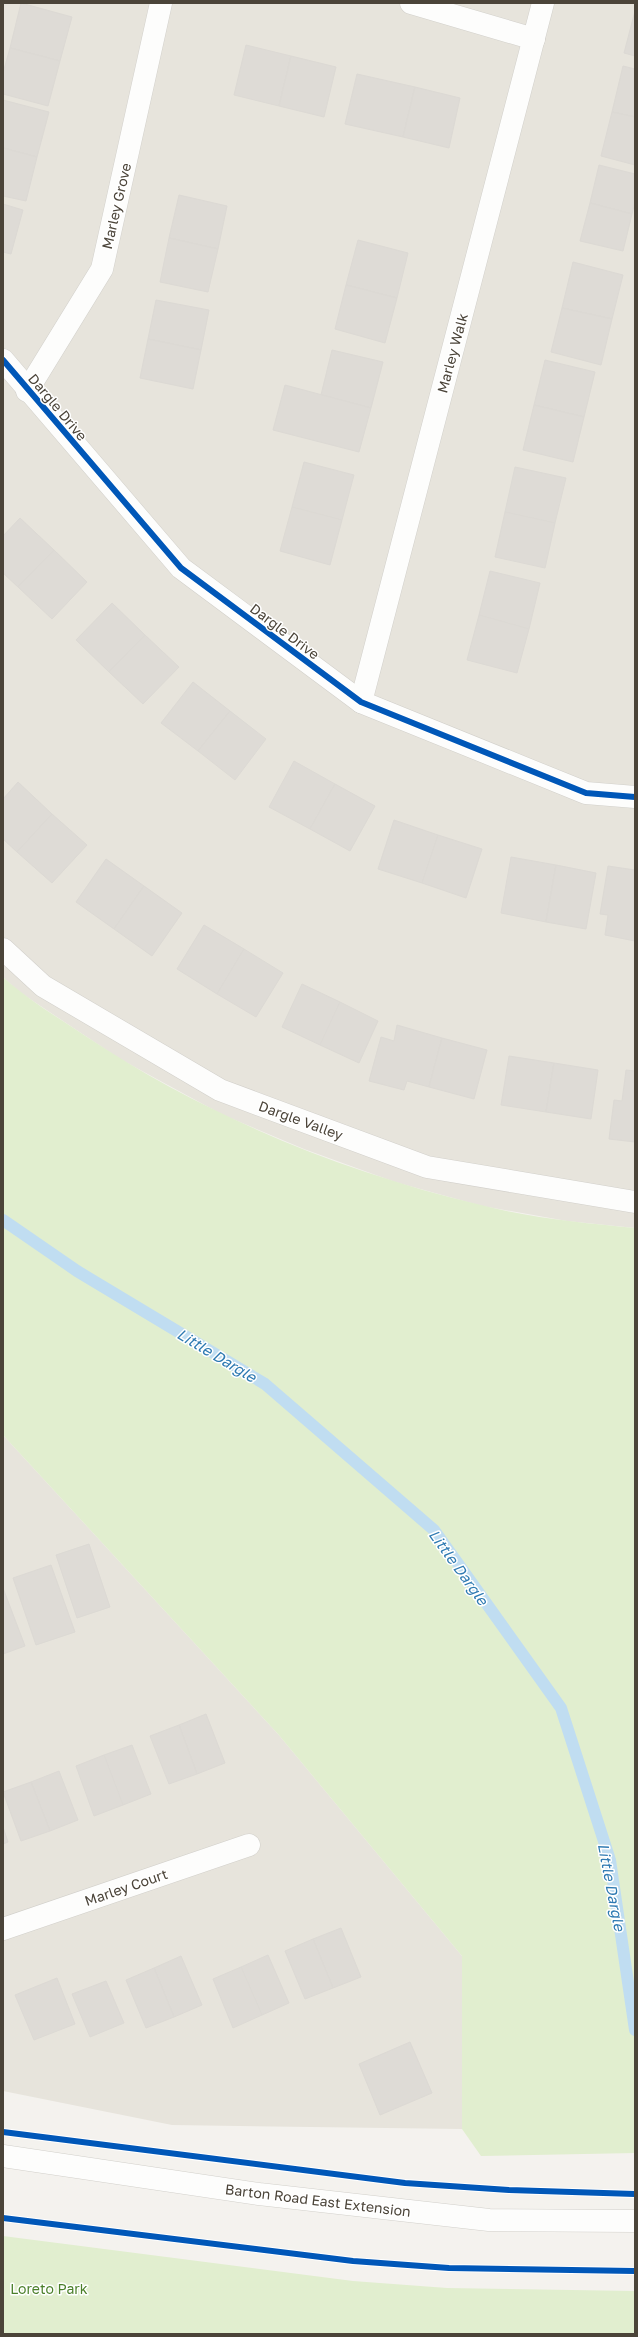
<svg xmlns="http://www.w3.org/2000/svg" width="638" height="2337" font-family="'Golos Text',sans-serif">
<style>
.residential{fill:#e7e4dc}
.green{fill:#e1eecf}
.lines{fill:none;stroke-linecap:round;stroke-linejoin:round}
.stream{stroke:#c0ddf1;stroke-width:12}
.building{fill:#dedbd6;stroke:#dcd9d4}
.street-casing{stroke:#d2d0cb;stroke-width:23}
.street{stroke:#fdfdfc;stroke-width:22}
.cycleway-casing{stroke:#fff;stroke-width:8}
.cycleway{stroke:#0057b8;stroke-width:6}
.labels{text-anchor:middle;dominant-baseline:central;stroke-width:3;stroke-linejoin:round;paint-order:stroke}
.street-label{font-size:14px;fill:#4b4439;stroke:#fff}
.park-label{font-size:14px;fill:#4a7f2a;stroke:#fff}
.water-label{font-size:15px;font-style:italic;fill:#2e7ab2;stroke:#fff}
</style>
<rect width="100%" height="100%" fill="#f4f2ee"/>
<!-- residential -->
<g class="residential">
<path d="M 3,3 L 635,3 L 635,1228 L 567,1221 L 482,1206 L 395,1182 L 304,1149 L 223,1115 L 120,1059 L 18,991 L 3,977 Z"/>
<path d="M 3,1435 L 278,1734 L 462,1956 L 462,2129 L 172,2125 L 3,2091 Z"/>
</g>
<!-- green -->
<g class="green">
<path d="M 3,977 C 28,1000 59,1018 87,1037 C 206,1116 342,1172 481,1205 C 531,1218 584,1223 635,1228 L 635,2153 L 481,2156 L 462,2129 L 462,1956 L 278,1734 L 3,1435 Z"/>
<path d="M 3,2236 L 353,2281 L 447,2288 L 635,2291 L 635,2334 L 3,2334 Z"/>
</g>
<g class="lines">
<!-- stream -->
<path class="stream" d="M 3,1220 L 77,1271 L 265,1384 L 434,1530 L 561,1708 L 610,1860 L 635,2030"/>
</g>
<!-- building -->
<g class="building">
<path d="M 21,3 L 72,17 L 60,61 L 10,48 Z"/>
<path d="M 635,11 L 635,56 L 624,53 Z"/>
<path d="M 246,45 L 291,56 L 279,106 L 234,95 Z"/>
<path d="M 10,48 L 60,61 L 48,106 L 3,94 L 3,73 Z"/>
<path d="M 291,56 L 336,67 L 324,117 L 279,106 Z"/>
<path d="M 623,66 L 635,69 L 635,117 L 612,112 Z"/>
<path d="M 357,74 L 415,87 L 403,137 L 345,124 Z"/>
<path d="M 415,87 L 460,98 L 449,148 L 403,137 Z"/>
<path d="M 3,100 L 49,112 L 37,157 L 3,148 Z"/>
<path d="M 612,112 L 635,117 L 635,165 L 601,156 Z"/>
<path d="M 3,148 L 37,157 L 26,201 L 3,196 Z"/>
<path d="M 599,165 L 635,174 L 635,202 L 632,214 L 590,203 Z"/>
<path d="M 179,195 L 227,206 L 218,249 L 169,238 Z"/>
<path d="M 590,203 L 632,214 L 623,251 L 580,241 Z"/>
<path d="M 3,204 L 23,210 L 11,254 L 3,252 Z"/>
<path d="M 169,238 L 218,249 L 208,292 L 160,282 Z"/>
<path d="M 358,240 L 408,253 L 397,298 L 346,285 Z"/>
<path d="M 573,262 L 623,275 L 612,319 L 562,308 Z"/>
<path d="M 346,285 L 397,298 L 385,343 L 335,329 Z"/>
<path d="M 156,300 L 209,310 L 201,350 L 148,339 Z"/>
<path d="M 562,308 L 612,319 L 601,365 L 551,352 Z"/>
<path d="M 148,339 L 201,350 L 193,389 L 140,378 Z"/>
<path d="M 332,350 L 383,362 L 371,408 L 321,395 Z"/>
<path d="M 545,360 L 595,372 L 584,417 L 534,405 Z"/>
<path d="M 285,385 L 371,408 L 359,452 L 273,430 Z"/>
<path d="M 534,405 L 584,417 L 573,462 L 523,450 Z"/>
<path d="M 304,462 L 354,475 L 342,520 L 292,507 Z"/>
<path d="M 515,467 L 566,478 L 555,523 L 505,512 Z"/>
<path d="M 292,507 L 342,520 L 330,565 L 280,551 Z"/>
<path d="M 505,512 L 555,523 L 545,568 L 495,557 Z"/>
<path d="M 20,518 L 54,550 L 18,587 L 3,573 L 3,536 Z"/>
<path d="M 54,550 L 87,582 L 52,619 L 18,587 Z"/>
<path d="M 490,571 L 540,583 L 529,629 L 479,615 Z"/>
<path d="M 112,603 L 145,635 L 109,672 L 76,640 Z"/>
<path d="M 479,615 L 529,629 L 517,673 L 467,660 Z"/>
<path d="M 145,635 L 179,667 L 143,704 L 109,672 Z"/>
<path d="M 193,682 L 230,711 L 198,751 L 161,723 Z"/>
<path d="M 230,711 L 266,739 L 235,780 L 198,751 Z"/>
<path d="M 294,761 L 335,784 L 310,829 L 269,807 Z"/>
<path d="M 18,782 L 52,814 L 17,852 L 3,839 L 3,799 Z"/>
<path d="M 335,784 L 375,806 L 350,851 L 310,829 Z"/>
<path d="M 52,814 L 87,845 L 52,883 L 17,852 Z"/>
<path d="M 394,820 L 438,835 L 422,883 L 378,869 Z"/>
<path d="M 438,835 L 482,849 L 466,898 L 422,883 Z"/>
<path d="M 511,857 L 556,865 L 546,922 L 501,913 Z"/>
<path d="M 106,859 L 144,886 L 114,929 L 76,902 Z"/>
<path d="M 556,865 L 596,873 L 586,929 L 546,922 Z"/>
<path d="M 608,866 L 635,870 L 635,941 L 605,935 L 608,915 L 600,914 Z"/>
<path d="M 144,886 L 182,913 L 152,956 L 114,929 Z"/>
<path d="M 204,925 L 244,949 L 217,994 L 177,969 Z"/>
<path d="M 244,949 L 283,973 L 256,1017 L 217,994 Z"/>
<path d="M 302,984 L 340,1002 L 320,1045 L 282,1027 Z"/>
<path d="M 340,1002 L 378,1021 L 359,1063 L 320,1045 Z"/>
<path d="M 397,1025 L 442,1038 L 429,1087 L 407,1081 L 404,1090 L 369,1081 L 381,1037 L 394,1041 Z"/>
<path d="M 442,1038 L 487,1050 L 474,1099 L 429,1087 Z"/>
<path d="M 509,1056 L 554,1063 L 546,1112 L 501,1105 Z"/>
<path d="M 554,1063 L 598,1070 L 591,1119 L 546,1112 Z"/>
<path d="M 626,1070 L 635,1071 L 635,1142 L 609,1139 L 614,1100 L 622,1101 Z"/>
<path d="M 89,1544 L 110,1607 L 77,1618 L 56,1555 Z"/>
<path d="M 51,1565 L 75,1632 L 36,1645 L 13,1578 Z"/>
<path d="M 3,1588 L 25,1646 L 3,1654 Z"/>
<path d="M 206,1714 L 225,1763 L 197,1774 L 179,1725 Z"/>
<path d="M 179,1725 L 197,1774 L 169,1784 L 150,1736 Z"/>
<path d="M 132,1745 L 151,1794 L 123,1805 L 104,1755 Z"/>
<path d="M 104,1755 L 123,1805 L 94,1816 L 76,1766 Z"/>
<path d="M 59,1771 L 78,1820 L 50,1831 L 31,1782 Z"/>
<path d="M 31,1782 L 50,1831 L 21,1841 L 3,1792 Z"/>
<path d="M 3,1827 L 8,1842 L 3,1844 Z"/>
<path d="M 341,1928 L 361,1977 L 333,1988 L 313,1939 Z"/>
<path d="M 313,1939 L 333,1988 L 305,1999 L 285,1951 Z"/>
<path d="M 268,1955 L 289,2003 L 262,2015 L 241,1967 Z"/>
<path d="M 181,1956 L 202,2005 L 174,2017 L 154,1968 Z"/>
<path d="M 241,1967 L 262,2015 L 233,2028 L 213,1979 Z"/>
<path d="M 154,1968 L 174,2017 L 146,2028 L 126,1980 Z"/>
<path d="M 57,1978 L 75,2024 L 34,2040 L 15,1995 Z"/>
<path d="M 106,1981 L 124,2023 L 90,2037 L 72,1994 Z"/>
<path d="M 410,2042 L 432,2093 L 380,2115 L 359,2064 Z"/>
</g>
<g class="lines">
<!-- street casing -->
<g class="street-casing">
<g id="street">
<path d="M 411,3 L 534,39"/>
<path d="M 3,360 L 181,568 L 361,702 L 586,793 L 635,797"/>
<path d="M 27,391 L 102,269 L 161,3"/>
<path d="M 361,702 L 543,3"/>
<path d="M 3,949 L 43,986 L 220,1090 L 427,1167 L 635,1202"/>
<path d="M 3,1929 L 249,1845"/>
<path d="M 3,2156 L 259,2194 L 489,2220 L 635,2221"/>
</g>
</g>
<!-- street -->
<use href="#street" class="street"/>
<!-- cycleway casing -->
<g class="cycleway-casing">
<g id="cycleway">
<path d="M 3,360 L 181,568 L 361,702 L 586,793 L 635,797"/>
<path d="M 3,2132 L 405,2183 L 509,2190 L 635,2194"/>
<path d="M 3,2218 L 353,2261 L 449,2268 L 635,2271"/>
</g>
</g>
<!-- cycleway -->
<use href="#cycleway" class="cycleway"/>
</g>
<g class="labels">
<!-- street labels -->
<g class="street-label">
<text transform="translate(116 206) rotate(-77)">Marley Grove</text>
<text transform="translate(452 353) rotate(-75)">Marley Walk</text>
<text transform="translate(58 407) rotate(50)">Dargle Drive</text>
<text transform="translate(285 631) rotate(37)">Dargle Drive</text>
<text transform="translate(301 1120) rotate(20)">Dargle Valley</text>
<text transform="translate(126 1887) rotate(-19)">Marley Court</text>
<text transform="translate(318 2200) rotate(7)">Barton Road East Extension</text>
</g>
<!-- park labels -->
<g class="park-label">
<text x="49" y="2288">Loreto Park</text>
</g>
<!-- water labels -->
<g class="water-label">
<text transform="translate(217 1355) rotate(31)">Little Dargle</text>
<text transform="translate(459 1567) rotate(54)">Little Dargle</text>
<text transform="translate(612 1887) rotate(79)">Little Dargle</text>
</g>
</g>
<!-- border -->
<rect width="638" height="2337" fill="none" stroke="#4b4439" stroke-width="8"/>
</svg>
